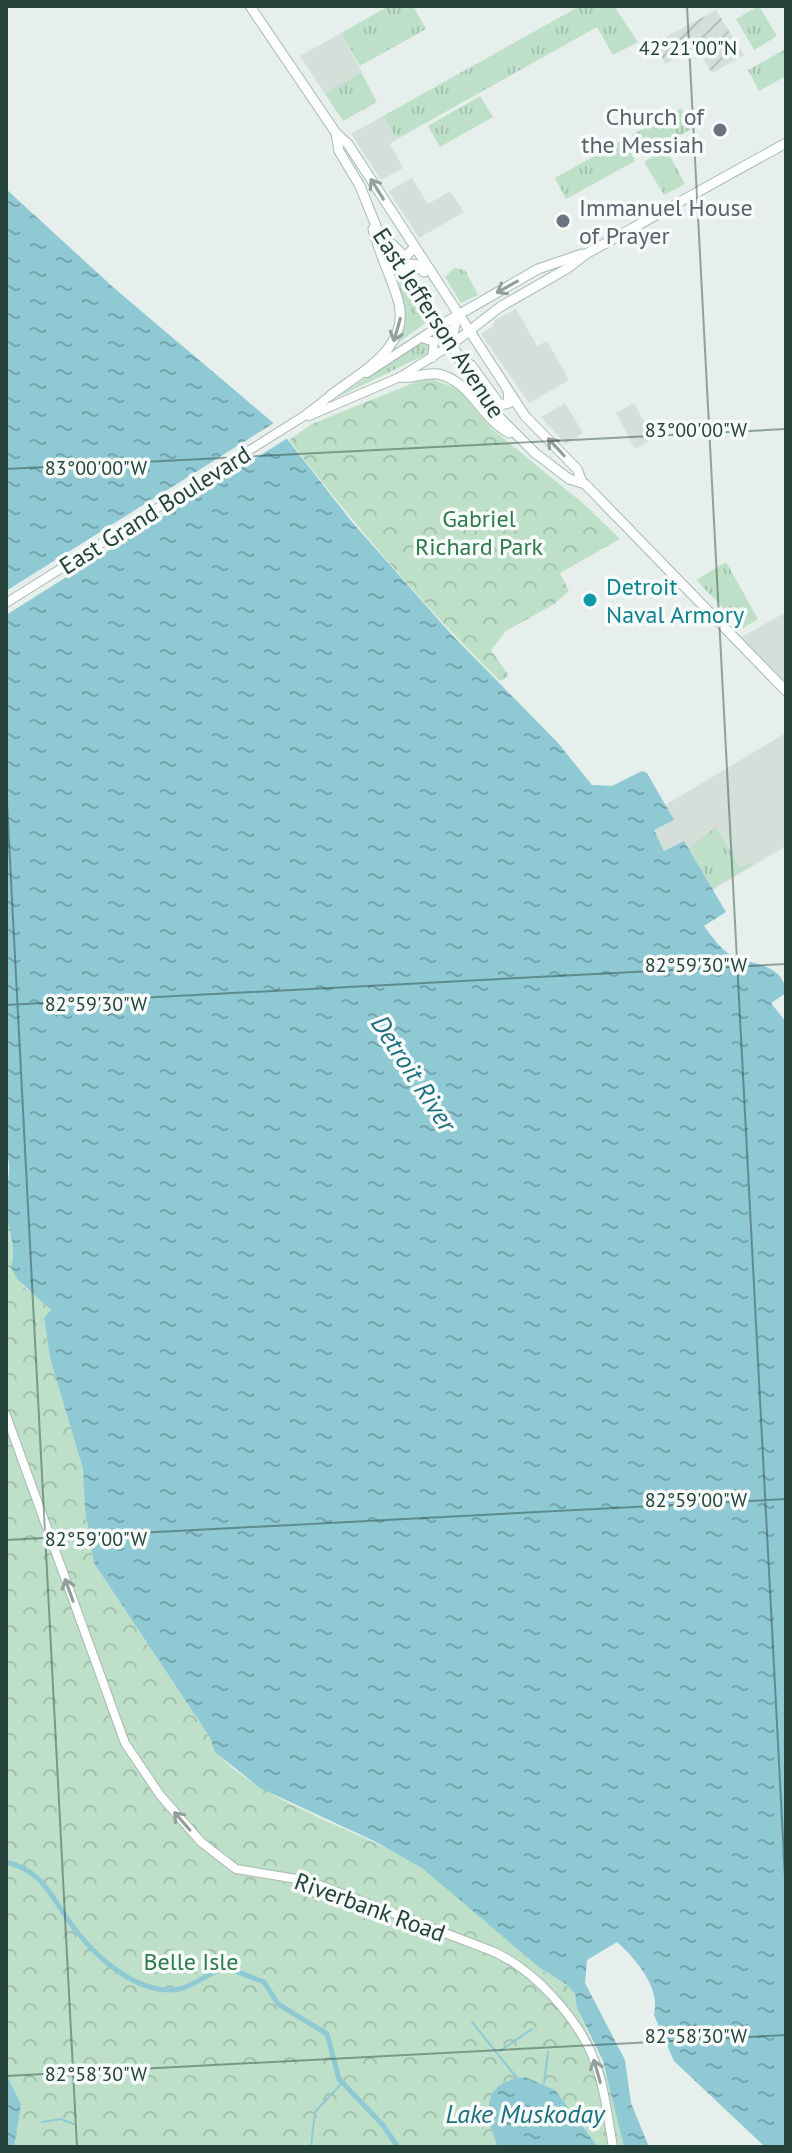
<svg xmlns="http://www.w3.org/2000/svg" width="792" height="2153" font-family="'PT Sans',sans-serif">
<style>
.built{fill:#d4dfda}
.industrial{fill:url(#industrial-furrows)}
.grass{fill:url(#grass-tufts)}
.park{fill:url(#park-crowns)}
.water{fill:url(#water-ripples)}
.pier{fill:#e6efeb}
.lines{fill:none;stroke-linecap:round;stroke-linejoin:round}
.stream{stroke:#8ec9d4;stroke-width:2}
.canal{stroke:#8ec9d4;stroke-width:5}
.tertiary-casing{stroke:#a8b8b2;stroke-width:10}
.secondary-casing{stroke:#a4bbb3;stroke-width:11}
.tertiary{stroke:#fff;stroke-width:8}
.secondary{stroke:#fff;stroke-width:9}
.oneway{stroke:#92a09c}
.ticks{fill:none;stroke:#24423a;stroke-width:2;stroke-opacity:0.45}
.worship-dot{fill:#6b7280;stroke:#f7fbf9;stroke-width:3}
.culture-dot{fill:#0f9aa8;stroke:#f7fbf9;stroke-width:3}
.labels{text-anchor:middle;dominant-baseline:central;stroke-width:7;stroke-linejoin:round;paint-order:stroke}
.worship-label{font-size:24px;fill:#5b616d;stroke:#f7fbf9;text-anchor:end}
.street-label{font-size:24px;fill:#24423a;stroke:#f7fbf9}
.park-label{font-size:24px;fill:#2d7a4b;stroke:#f7fbf9}
.culture-label{font-size:24px;fill:#0d838f;stroke:#f7fbf9;text-anchor:start}
.water-label{font-size:26px;font-style:italic;fill:#1c6f80;stroke:#f7fbf9}
.ticks-label{font-size:20px;text-anchor:middle;fill:#24423a;stroke:#f7fbf9;stroke-width:7;stroke-linejoin:round;paint-order:stroke}
</style>
<defs>
<pattern id="industrial-furrows" width="10" height="10" patternUnits="userSpaceOnUse" patternTransform="scale(2)"><rect width="10" height="10" fill="#d4dfda"/><path d="M-1 1l2-2M0 10L10 0M9 11l2-2" fill="none" stroke="#b6c1bc"/></pattern>
<pattern id="grass-tufts" width="24" height="20" patternUnits="userSpaceOnUse" patternTransform="scale(2)"><rect width="24" height="20" fill="#bfe0c8"/><path d="M3 7l-1-3M5 7V3M7 7l1-3M15 17l-1-3M17 17v-4M19 17l1-3" fill="none" stroke="#a4c1ad"/></pattern>
<pattern id="park-crowns" width="20" height="18" patternUnits="userSpaceOnUse" patternTransform="scale(2)"><rect width="20" height="18" fill="#bfe0c8"/><path d="M2 6a3 3 0 1 1 6 0M12 15a3 3 0 1 1 6 0" fill="none" stroke="#a4c1ad"/></pattern>
<pattern id="water-ripples" width="26" height="14" patternUnits="userSpaceOnUse" patternTransform="scale(2)"><rect width="26" height="14" fill="#8ec9d4"/><path d="M2 4q2-2 4 0t4 0M15 11q2-2 4 0t4 0" fill="none" stroke="#74a5ad"/></pattern>
</defs>
<rect width="100%" height="100%" fill="#e6efeb"/>
<!-- built -->
<g class="built">
<path d="M 341,33 L 362,72 L 325,94 L 300,56 Z"/>
<path d="M 383,116 L 397,139 L 390,144 L 403,168 L 381,180 L 351,134 Z"/>
<path d="M 412,178 L 428,204 L 450,191 L 464,212 L 419,238 L 389,191 Z"/>
<path d="M 516,309 L 537,346 L 547,341 L 569,380 L 529,403 L 481,334 L 492,327 L 495,320 Z"/>
<path d="M 565,403 L 583,433 L 566,444 L 541,417 Z"/>
<path d="M 634,403 L 653,438 L 635,449 L 616,413 Z"/>
<path d="M 786,612 L 786,691 L 736,640 Z"/>
<path d="M 786,733 L 786,846 L 711,891 L 684,842 L 664,851 L 654,830 L 673,820 L 665,805 Z"/>
</g>
<!-- industrial -->
<path class="industrial" d="M 716,10 L 744,55 L 712,73 L 695,46 L 666,64 L 653,44 Z"/>
<!-- grass -->
<g class="grass">
<path d="M 389,6 L 413,6 L 426,29 L 360,66 L 341,33 Z"/>
<path d="M 580,6 L 614,6 L 638,42 L 613,55 L 597,27 L 397,139 L 383,116 Z"/>
<path d="M 759,6 L 777,36 L 754,50 L 736,19 Z"/>
<path d="M 786,49 L 786,76 L 759,91 L 748,70 Z"/>
<path d="M 361,72 L 377,102 L 343,121 L 325,94 Z"/>
<path d="M 480,96 L 493,117 L 440,147 L 428,126 Z"/>
<path d="M 681,108 L 694,127 L 644,157 L 632,135 Z"/>
<path d="M 624,139 L 635,161 L 566,199 L 555,178 Z"/>
<path d="M 666,149 L 685,184 L 664,195 L 644,162 Z"/>
<path d="M 454,268 L 465,270 L 478,295 L 461,303 L 445,277 Z"/>
<path d="M 397,274 L 427,322 L 395,345 L 400,336 L 393,276 Z"/>
<path d="M 422,341 L 430,342 L 431,352 L 334,399 Z"/>
<path d="M 726,562 L 758,619 L 743,628 L 696,580 Z"/>
<path d="M 716,827 L 740,868 L 750,862 L 752,865 L 712,889 L 689,848 Z"/>
</g>
<!-- park -->
<g class="park">
<path d="M 432,379 L 458,389 L 492,429 L 585,505 L 620,539 L 560,573 L 569,591 L 554,604 L 506,631 L 491,650 L 509,676 L 500,681 C 423,606 355,525 289,440 L 312,424 L 418,381 Z"/>
<path d="M 6,1209 C 9,1221 14,1234 14,1247 C 17,1285 15,1282 49,1304 L 51,1310 L 44,1319 L 50,1358 L 83,1469 L 85,1509 L 94,1563 L 209,1736 C 222,1787 361,1832 407,1859 C 456,1887 495,1931 539,1967 C 549,1976 566,1981 573,1992 C 578,1999 576,2007 580,2015 C 599,2058 620,2098 624,2147 L 6,2147 Z"/>
</g>
<!-- water -->
<g class="water">
<path d="M 6,189 L 114,288 L 277,426 L 352,522 L 452,635 L 558,743 L 592,785 L 612,786 L 642,771 L 647,773 L 674,820 L 654,830 L 664,851 L 684,841 L 726,912 L 704,926 C 711,935 721,950 731,955 C 751,965 784,963 786,993 L 771,1003 L 786,1022 L 786,2147 L 765,2147 L 674,2061 L 654,2015 C 661,1988 636,1959 617,1942 L 587,1960 L 585,1983 L 625,2060 L 631,2103 L 649,2147 L 624,2147 L 603,2061 L 577,2008 L 575,1994 L 567,1985 L 540,1968 L 422,1868 L 374,1841 L 260,1788 L 215,1752 L 209,1736 L 94,1563 L 85,1509 L 83,1469 L 50,1358 L 44,1318 L 51,1310 L 18,1280 L 11,1268 C 18,1245 6,1226 6,1203 C 6,1185 13,1169 6,1151 Z"/>
<path d="M 6,2074 L 21,2104 L 14,2147 L 6,2147 Z"/>
<path d="M 525,2077 L 555,2090 L 598,2147 L 498,2147 C 485,2115 479,2082 525,2077 Z"/>
</g>
<!-- pier -->
<path class="pier" d="M 277,421 L 291,436 L 6,615 L 6,591 Z"/>
<g class="lines">
<!-- stream -->
<g class="stream">
<path d="M 472,2022 L 517,2078"/>
<path d="M 500,2051 L 532,2029"/>
<path d="M 544,2083 L 548,2052"/>
<path d="M 42,2122 L 61,2119 L 74,2124"/>
<path d="M 311,2147 L 315,2112 L 342,2083"/>
</g>
<!-- canal -->
<path class="canal" d="M 6,1862 C 47,1871 54,1905 78,1933 C 99,1960 135,1990 170,1990 C 190,1991 208,1971 227,1968 L 264,1982 L 278,2004 L 327,2034 L 339,2079 L 382,2124 L 398,2147"/>
<!-- tertiary casing -->
<g class="tertiary-casing">
<g id="tertiary">
<path d="M 422,338 L 434,342 L 432,358"/>
<path d="M 367,373 L 439,326"/>
<path d="M 309,416 L 400,377 L 451,345"/>
<path d="M 6,603 L 304,416 L 335,392"/>
<path d="M 6,1415 L 125,1743 L 160,1795 L 201,1842 L 236,1869 L 309,1881 L 492,1951 C 534,1969 579,2019 595,2062 C 605,2089 608,2119 613,2147"/>
</g>
</g>
<!-- secondary casing -->
<g class="secondary-casing">
<g id="secondary">
<path d="M 250,6 L 336,133 L 348,144 L 525,416 L 577,469 L 582,482"/>
<path d="M 336,133 L 339,151 L 360,186 L 378,231 L 496,414 L 535,453 L 569,479 L 585,484 L 786,691"/>
<path d="M 392,244 L 405,257 L 414,248"/>
<path d="M 409,279 L 411,264 L 418,265 L 424,272"/>
<path d="M 439,326 L 538,269 L 582,254"/>
<path d="M 451,345 L 500,307 L 568,268 L 586,254 L 786,143"/>
<path d="M 451,345 L 457,314"/>
<path d="M 460,360 L 471,365 L 500,405 L 509,403 L 508,391"/>
<path d="M 400,377 C 413,379 425,372 438,374 C 471,381 481,418 509,433"/>
<path d="M 331,395 C 361,372 412,347 398,300 C 391,276 379,253 373,229"/>
</g>
</g>
<!-- tertiary -->
<use href="#tertiary" class="tertiary"/>
<!-- secondary -->
<use href="#secondary" class="secondary"/>
</g>
<!-- one-way arrows -->
<defs><path id="oneway-shaft" d="M-6 0H5M1.5-3L5.5 0L1.5 3" fill="none" stroke-width="1.6" stroke-linecap="round" stroke-linejoin="round" transform="scale(2)"/></defs>
<g class="oneway">
<use href="#oneway-shaft" transform="translate(377 189) rotate(-122)"/>
<use href="#oneway-shaft" transform="translate(507 287) rotate(151)"/>
<use href="#oneway-shaft" transform="translate(397 330) rotate(106)"/>
<use href="#oneway-shaft" transform="translate(556 447) rotate(-133)"/>
<use href="#oneway-shaft" transform="translate(69 1590) rotate(-110)"/>
<use href="#oneway-shaft" transform="translate(182 1821) rotate(-131)"/>
<use href="#oneway-shaft" transform="translate(597 2071) rotate(-106)"/>
</g>
<!-- ticks -->
<path class="ticks" d="M 687,6 L 786,1896M 6,469 L 786,429M 6,784 L 77,2147M 6,1005 L 786,964M 6,1540 L 786,1499M 6,2076 L 786,2035"/>
<!-- markers -->
<g class="worship-dot">
<circle cx="720" cy="130" r="8"/>
<circle cx="563" cy="221" r="8"/>
</g>
<circle class="culture-dot" cx="590" cy="600" r="8"/>
<g class="labels">
<!-- worship labels -->
<g class="worship-label">
<text x="704" y="116">Church of<tspan x="704" dy="28">the Messiah</tspan></text>
<text x="579" y="207" text-anchor="start">Immanuel House<tspan x="579" dy="28">of Prayer</tspan></text>
</g>
<!-- street labels -->
<g class="street-label">
<text transform="translate(439 323) rotate(57)">East Jefferson Avenue</text>
<text transform="translate(155 510) rotate(-32)">East Grand Boulevard</text>
<text transform="translate(370 1907) rotate(20)">Riverbank Road</text>
</g>
<!-- park labels -->
<g class="park-label">
<text x="479" y="518">Gabriel<tspan x="479" dy="28">Richard Park</tspan></text>
<text x="191" y="1961">Belle Isle</text>
</g>
<!-- culture labels -->
<g class="culture-label">
<text x="606" y="586">Detroit<tspan x="606" dy="28">Naval Armory</tspan></text>
</g>
<!-- water labels -->
<g class="water-label">
<text transform="translate(414 1073) rotate(57)">Detroit River</text>
<text x="525" y="2113">Lake Muskoday</text>
</g>
</g>
<g class="ticks-label">
<text x="688" y="55">42°21'00"N</text>
<text x="696" y="437">83°00'00"W</text>
<text x="96" y="475">83°00'00"W</text>
<text x="696" y="972">82°59'30"W</text>
<text x="96" y="1011">82°59'30"W</text>
<text x="696" y="1507">82°59'00"W</text>
<text x="96" y="1546">82°59'00"W</text>
<text x="696" y="2043">82°58'30"W</text>
<text x="96" y="2081">82°58'30"W</text>
</g>
<!-- border -->
<rect width="792" height="2153" fill="none" stroke="#24423a" stroke-width="16"/>
</svg>
